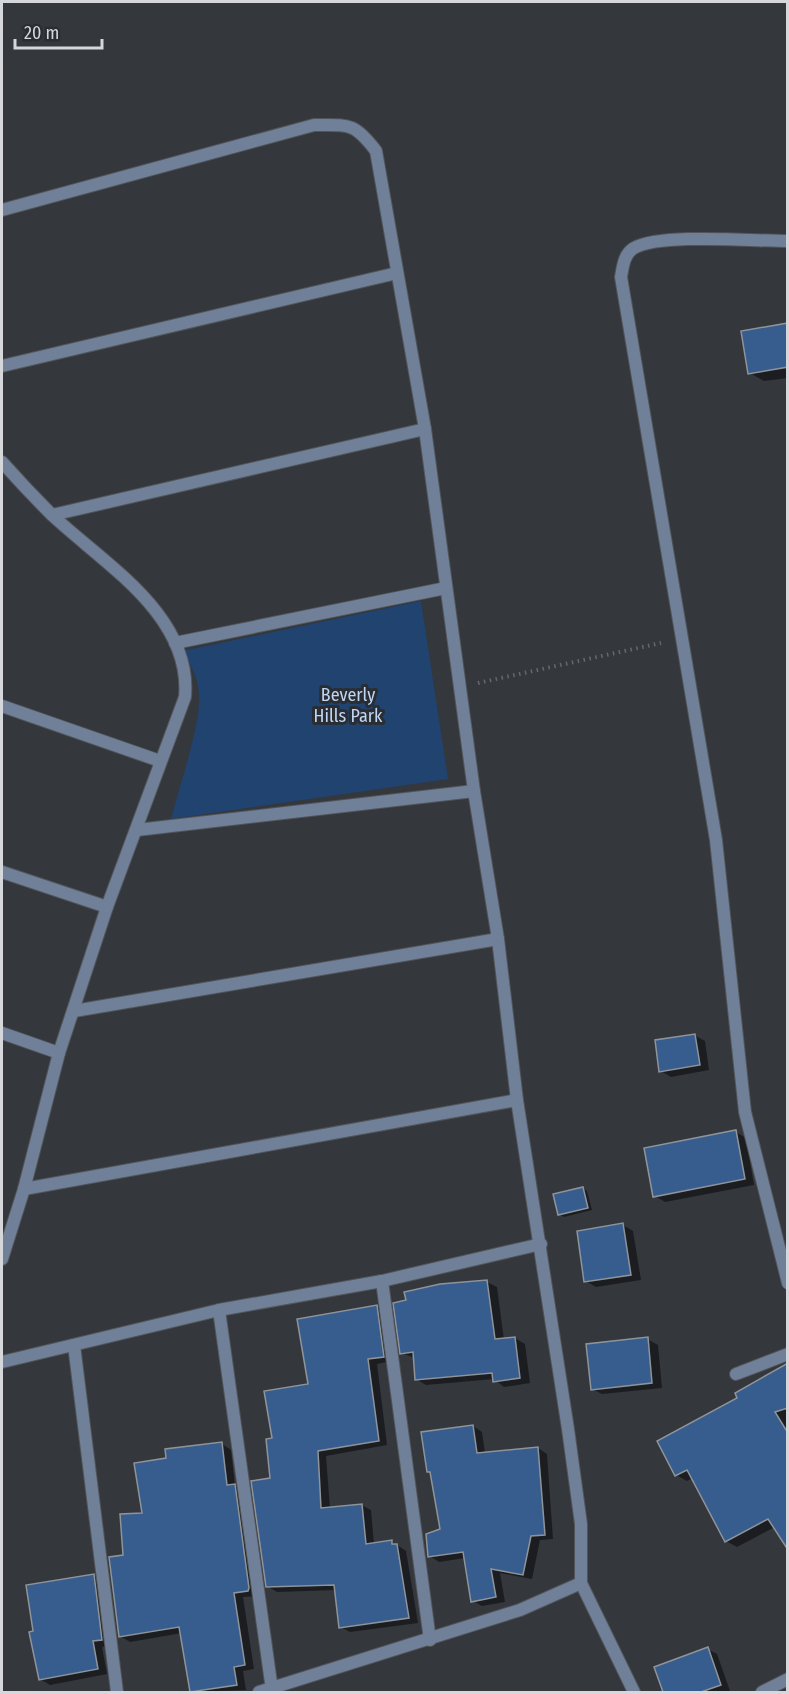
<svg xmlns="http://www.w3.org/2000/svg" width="789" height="1694" font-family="'Fira Sans Condensed',sans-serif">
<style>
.green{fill:#20436f}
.shadow{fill:#0007}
.building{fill:#375d8f;stroke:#8f9499;stroke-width:1.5}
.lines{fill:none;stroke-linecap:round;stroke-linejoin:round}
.minor-casing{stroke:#515459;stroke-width:14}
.tertiary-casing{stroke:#515459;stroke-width:14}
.path{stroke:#65686d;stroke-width:4;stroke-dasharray:1.5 4.5;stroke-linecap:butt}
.minor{stroke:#6f8098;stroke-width:12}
.tertiary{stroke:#6f8098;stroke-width:12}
.labels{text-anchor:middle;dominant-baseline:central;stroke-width:6;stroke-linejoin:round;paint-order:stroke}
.park-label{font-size:18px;fill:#bfd6f4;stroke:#2a2d32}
</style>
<rect width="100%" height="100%" fill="#34373c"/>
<!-- green -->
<path class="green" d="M 421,601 L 448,779 L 171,819 C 179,787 201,725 199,694 C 198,677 191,665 182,651 Z"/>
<!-- shadow -->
<g class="shadow">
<path d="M 788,324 L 788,378 L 764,381 L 750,373 Z"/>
<path d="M 694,1035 L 705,1041 L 709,1070 L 671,1077 L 661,1071 Z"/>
<path d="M 736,1132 L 746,1138 L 754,1185 L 665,1202 L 655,1196 Z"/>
<path d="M 583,1188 L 587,1191 L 592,1210 L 564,1217 L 559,1214 Z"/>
<path d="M 623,1225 L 633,1231 L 641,1280 L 596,1287 L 586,1281 Z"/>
<path d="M 487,1282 L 497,1287 L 504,1340 L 515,1338 L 525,1344 L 530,1383 L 504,1387 L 494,1379 L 426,1385 L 416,1379 L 415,1358 L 401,1353 Z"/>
<path d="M 377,1307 L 386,1312 L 392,1361 L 377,1364 L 387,1445 L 326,1456 L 330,1509 L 361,1505 L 371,1510 L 374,1544 L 391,1541 L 406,1551 L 418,1623 L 350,1632 L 341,1627 L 336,1590 L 277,1592 L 267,1586 L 273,1439 L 309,1386 Z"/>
<path d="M 647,1339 L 658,1345 L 662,1388 L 602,1394 L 592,1389 Z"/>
<path d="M 788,1366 L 788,1547 L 775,1527 L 737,1547 L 726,1541 L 693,1478 L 687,1481 L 676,1475 L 739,1398 Z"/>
<path d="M 473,1426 L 482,1432 L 485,1453 L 538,1448 L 547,1454 L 553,1539 L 540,1540 L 532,1579 L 500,1573 L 505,1602 L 482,1606 L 473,1601 L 465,1558 L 439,1562 L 430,1556 L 442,1530 L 431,1473 L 428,1471 Z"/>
<path d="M 222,1444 L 231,1450 L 235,1486 L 244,1491 L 258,1596 L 243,1597 L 254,1669 L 243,1671 L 246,1690 L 192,1692 L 182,1633 L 130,1642 L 120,1636 L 125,1556 L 168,1459 Z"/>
<path d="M 94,1576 L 104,1582 L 112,1645 L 102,1647 L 107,1674 L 50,1685 L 40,1679 Z"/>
<path d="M 707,1649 L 717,1654 L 730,1691 L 677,1692 L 666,1664 Z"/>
</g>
<!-- building -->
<g class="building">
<path d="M 788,323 L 788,367 L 748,374 L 741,331 Z"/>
<path d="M 695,1034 L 700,1065 L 659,1072 L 655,1040 Z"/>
<path d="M 736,1130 L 745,1179 L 653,1197 L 644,1148 Z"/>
<path d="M 583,1187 L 588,1208 L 558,1215 L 553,1194 Z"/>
<path d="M 623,1223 L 631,1275 L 584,1282 L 577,1231 Z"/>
<path d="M 487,1280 L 495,1339 L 515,1337 L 520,1378 L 493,1382 L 492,1373 L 415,1380 L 413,1352 L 400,1354 L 393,1303 L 406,1300 L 404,1292 L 440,1284 Z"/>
<path d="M 377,1305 L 384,1357 L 368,1359 L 379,1441 L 318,1451 L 321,1508 L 362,1504 L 366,1544 L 392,1540 L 392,1544 L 397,1544 L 409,1618 L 339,1628 L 334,1585 L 266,1587 L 251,1481 L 270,1478 L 266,1439 L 272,1438 L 264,1391 L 308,1384 L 297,1319 Z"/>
<path d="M 648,1337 L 652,1383 L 591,1390 L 586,1344 Z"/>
<path d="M 788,1363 L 788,1408 L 775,1412 L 788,1433 L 788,1550 L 768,1519 L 725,1542 L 687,1470 L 675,1476 L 657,1441 L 737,1398 L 735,1393 Z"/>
<path d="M 473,1425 L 477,1453 L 538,1447 L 545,1535 L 531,1536 L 523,1575 L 491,1569 L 496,1597 L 471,1602 L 463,1552 L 428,1557 L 426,1534 L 440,1529 L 430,1472 L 427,1472 L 421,1432 Z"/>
<path d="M 222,1442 L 227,1485 L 235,1484 L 249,1588 L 248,1591 L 234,1593 L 245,1665 L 234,1667 L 237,1685 L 190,1692 L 179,1627 L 119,1637 L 109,1557 L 123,1555 L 120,1514 L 142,1513 L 134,1463 L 166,1458 L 165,1449 Z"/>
<path d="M 94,1574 L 102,1640 L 93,1641 L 98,1669 L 39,1680 L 29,1632 L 33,1631 L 26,1585 Z"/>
<path d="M 708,1647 L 721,1685 L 701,1692 L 663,1692 L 654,1667 Z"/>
</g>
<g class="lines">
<!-- minor casing -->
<g class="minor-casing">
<g id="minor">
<path d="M 2,210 L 314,125 C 349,125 354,122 376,151 L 425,429 L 474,791 L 498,939 L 517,1100 L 568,1429 L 581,1524 L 581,1583 L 634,1692"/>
<path d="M 788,241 C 753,241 661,233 634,248 C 624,254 623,266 621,277 L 716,840 L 745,1112 L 788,1283"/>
<path d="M 2,366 L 397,273"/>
<path d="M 2,462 C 18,480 35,498 52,515 C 104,564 192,615 185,697 L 107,907 L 59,1053 L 24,1189 L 2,1259"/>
<path d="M 52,515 L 425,429"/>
<path d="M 175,643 L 446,588"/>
<path d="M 2,706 L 160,761"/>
<path d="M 137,830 L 474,791"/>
<path d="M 2,872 L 107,907"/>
<path d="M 74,1011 L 498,939"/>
<path d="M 2,1033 L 59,1053"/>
<path d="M 24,1189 L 517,1100"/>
<path d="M 382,1281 L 430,1640"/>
<path d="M 219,1310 L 272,1690"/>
<path d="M 74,1345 L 117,1692"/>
<path d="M 2,1362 L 219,1310 L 382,1281 L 541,1244"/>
<path d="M 736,1374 L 788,1354"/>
<path d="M 259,1692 L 520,1610 L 581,1583"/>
</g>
</g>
<!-- tertiary casing -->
<g class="tertiary-casing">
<path id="tertiary" d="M 762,1692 L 788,1679"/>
</g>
<!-- path -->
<path class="path" d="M 478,683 L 661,643"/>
<!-- minor -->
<use href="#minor" class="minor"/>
<!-- tertiary -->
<use href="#tertiary" class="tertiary"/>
</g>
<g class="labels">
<!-- park labels -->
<g class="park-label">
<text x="348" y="695">Beverly<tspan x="348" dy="21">Hills Park</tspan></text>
</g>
</g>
<!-- border -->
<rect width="789" height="1694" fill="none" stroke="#d5d7db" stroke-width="6"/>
<!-- scale -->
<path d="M15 39v9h87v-9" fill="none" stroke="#d5d7db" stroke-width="3"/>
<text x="24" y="39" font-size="18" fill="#d5d7db" stroke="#2a2d32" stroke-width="4.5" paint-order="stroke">20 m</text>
</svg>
